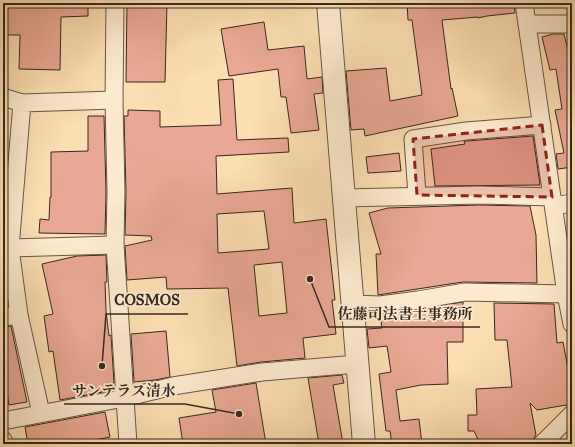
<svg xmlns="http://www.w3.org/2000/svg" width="575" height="447" font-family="'IM FELL Great Primer','Noto Serif JP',serif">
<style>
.green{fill:#bbc290;stroke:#787659}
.building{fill:#e9a893;stroke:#362922;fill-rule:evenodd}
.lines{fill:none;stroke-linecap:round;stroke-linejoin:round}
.minor-casing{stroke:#685646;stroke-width:19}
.tertiary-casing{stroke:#685646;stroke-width:24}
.minor{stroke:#fdeace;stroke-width:17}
.tertiary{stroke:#fdeace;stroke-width:22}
.marked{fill:#8f2418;fill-opacity:0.2;stroke:#8f2418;stroke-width:3;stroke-dasharray:8 5;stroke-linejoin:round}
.leader{fill:none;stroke:#362922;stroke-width:1.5}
.callout-dot{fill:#362922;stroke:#fdeace;stroke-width:1.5}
.callout-label{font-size:15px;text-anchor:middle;font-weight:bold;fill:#362922;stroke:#fdeace;stroke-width:3.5;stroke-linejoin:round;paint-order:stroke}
</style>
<rect width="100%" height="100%" fill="#fcdeb3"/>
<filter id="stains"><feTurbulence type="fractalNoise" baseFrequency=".005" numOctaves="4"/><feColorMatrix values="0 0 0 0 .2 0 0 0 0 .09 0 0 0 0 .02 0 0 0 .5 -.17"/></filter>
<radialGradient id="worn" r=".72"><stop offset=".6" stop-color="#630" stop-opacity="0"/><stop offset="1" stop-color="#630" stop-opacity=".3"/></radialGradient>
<!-- green -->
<path class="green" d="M 3,266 L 8,304 L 3,305 Z"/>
<!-- building -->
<g class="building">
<path d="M 3,3 L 88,3 L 88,16 L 61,17 L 60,70 L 19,69 L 20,35 L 3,35 Z"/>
<path d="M 127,3 L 167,3 L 165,82 L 126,82 Z"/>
<path d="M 407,3 L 514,3 L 515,13 L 487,16 L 478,18 L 478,17 L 442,20 L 451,89 L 452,88 L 458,116 L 365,136 L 364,129 L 351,130 L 346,71 L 386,68 L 390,101 L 422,95 L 412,20 L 408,20 Z"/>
<path d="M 264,22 L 268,50 L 304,46 L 307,79 L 322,77 L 323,93 L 314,94 L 319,130 L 291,133 L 286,97 L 281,97 L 278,69 L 229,76 L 221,29 Z"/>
<path d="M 553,34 L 564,34 L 572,66 L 572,167 L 558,169 L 556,154 L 564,153 L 555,110 L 562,109 L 556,69 L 550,70 L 542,37 Z"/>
<path d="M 233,79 L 237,140 L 288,138 L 289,152 L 216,156 L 217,194 L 292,188 L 294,223 L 326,219 L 335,300 L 332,300 L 336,334 L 303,338 L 305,358 L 261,362 L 237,366 L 228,288 L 167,289 L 166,277 L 127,280 L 125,246 L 152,240 L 151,236 L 125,235 L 126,192 L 124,116 L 128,116 L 128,110 L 160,111 L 160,127 L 221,125 L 218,80 ZM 264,211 L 269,249 L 218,253 L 217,214 ZM 282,262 L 287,313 L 259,316 L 254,265 Z"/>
<path d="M 88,116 L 104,116 L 106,192 L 105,234 L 39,233 L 40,219 L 49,220 L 50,197 L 51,197 L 51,152 L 88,151 Z"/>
<path d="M 533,136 L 540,185 L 435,186 L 431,149 L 465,144 L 464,141 L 467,141 Z"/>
<path d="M 399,153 L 401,171 L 368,173 L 366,157 Z"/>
<path d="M 479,205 L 530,206 L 536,235 L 537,283 L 463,282 L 378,295 L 376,254 L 381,254 L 369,213 L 388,208 Z"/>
<path d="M 106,255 L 107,282 L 105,282 L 106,311 L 109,336 L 111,335 L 114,383 L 113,383 L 113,390 L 60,400 L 53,351 L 49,352 L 44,316 L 53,314 L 42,264 L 77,256 Z"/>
<path d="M 463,302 L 463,342 L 447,342 L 448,384 L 421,385 L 396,390 L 400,421 L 419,419 L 422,444 L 392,444 L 390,431 L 386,431 L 379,374 L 391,372 L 387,346 L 369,348 L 367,329 L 382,328 L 380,315 Z"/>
<path d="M 494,303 L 554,304 L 557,343 L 563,342 L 570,379 L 572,379 L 572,404 L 537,410 L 530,403 L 536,435 L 532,441 L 518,444 L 480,444 L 474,431 L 468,431 L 468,415 L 477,415 L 476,389 L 512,387 L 507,340 L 495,340 Z"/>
<path d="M 11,326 L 27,402 L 9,405 L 3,366 L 3,327 Z"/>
<path d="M 166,331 L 170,377 L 155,380 L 134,382 L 131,334 Z"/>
<path d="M 342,375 L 344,383 L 333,385 L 343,444 L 319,444 L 308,378 Z"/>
<path d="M 256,383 L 266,444 L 183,444 L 179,418 L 216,412 L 212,390 Z"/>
<path d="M 105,412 L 110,437 L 75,444 L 28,444 L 25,427 Z"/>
</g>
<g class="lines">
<!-- minor casing -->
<g class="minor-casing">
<g id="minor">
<path d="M 115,3 L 114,100 L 116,192 L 115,245 L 128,444"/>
<path d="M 524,3 L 566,294 L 572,324"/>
<path d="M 527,24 L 572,24"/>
<path d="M 3,97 L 22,103"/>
<path d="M 417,195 L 413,139 L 466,131 L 542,125"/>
<path d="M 343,198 L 479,195 L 552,197"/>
<path d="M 554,206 L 572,203"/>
<path d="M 3,244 L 10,248 L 115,245"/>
<path d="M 352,304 L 380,305 L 418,300 L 465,292 L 566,294"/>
<path d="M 3,317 L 19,315"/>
<path d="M 41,413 L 19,315 L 10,248 L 22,103 L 114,100"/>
<path d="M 3,421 L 124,398 L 173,386 L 262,372 L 357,364"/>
<path d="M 3,440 L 5,444"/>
<path d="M 542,444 L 572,414"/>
</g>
</g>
<!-- tertiary casing -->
<g class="tertiary-casing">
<path id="tertiary" d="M 328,3 L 364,444"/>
</g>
<!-- minor -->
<use href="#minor" class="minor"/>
<!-- tertiary -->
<use href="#tertiary" class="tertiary"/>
</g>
<!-- marked area -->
<path class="marked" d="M 542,125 L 552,197 L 417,195 L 413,139 Z"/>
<!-- callouts -->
<path class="leader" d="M102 366L106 314H188M310 279L329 327H480M239 414L185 404H64"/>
<g class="callout-dot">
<circle cx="102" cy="366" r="4"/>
<circle cx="310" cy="279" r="4"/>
<circle cx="239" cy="414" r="4"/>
</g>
<g class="callout-label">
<text x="147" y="305">COSMOS</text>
<text x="405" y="319">佐藤司法書士事務所</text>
<text x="124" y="396">サンテラス清水</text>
</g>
<!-- margin -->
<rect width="575" height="447" fill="none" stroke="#fcdeb3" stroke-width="16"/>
<rect x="4" y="4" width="567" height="439" fill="none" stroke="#362922" stroke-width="2"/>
<rect x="8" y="8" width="559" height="431" fill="none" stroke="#362922"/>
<rect width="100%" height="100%" filter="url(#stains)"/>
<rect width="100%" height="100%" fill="url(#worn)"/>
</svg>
